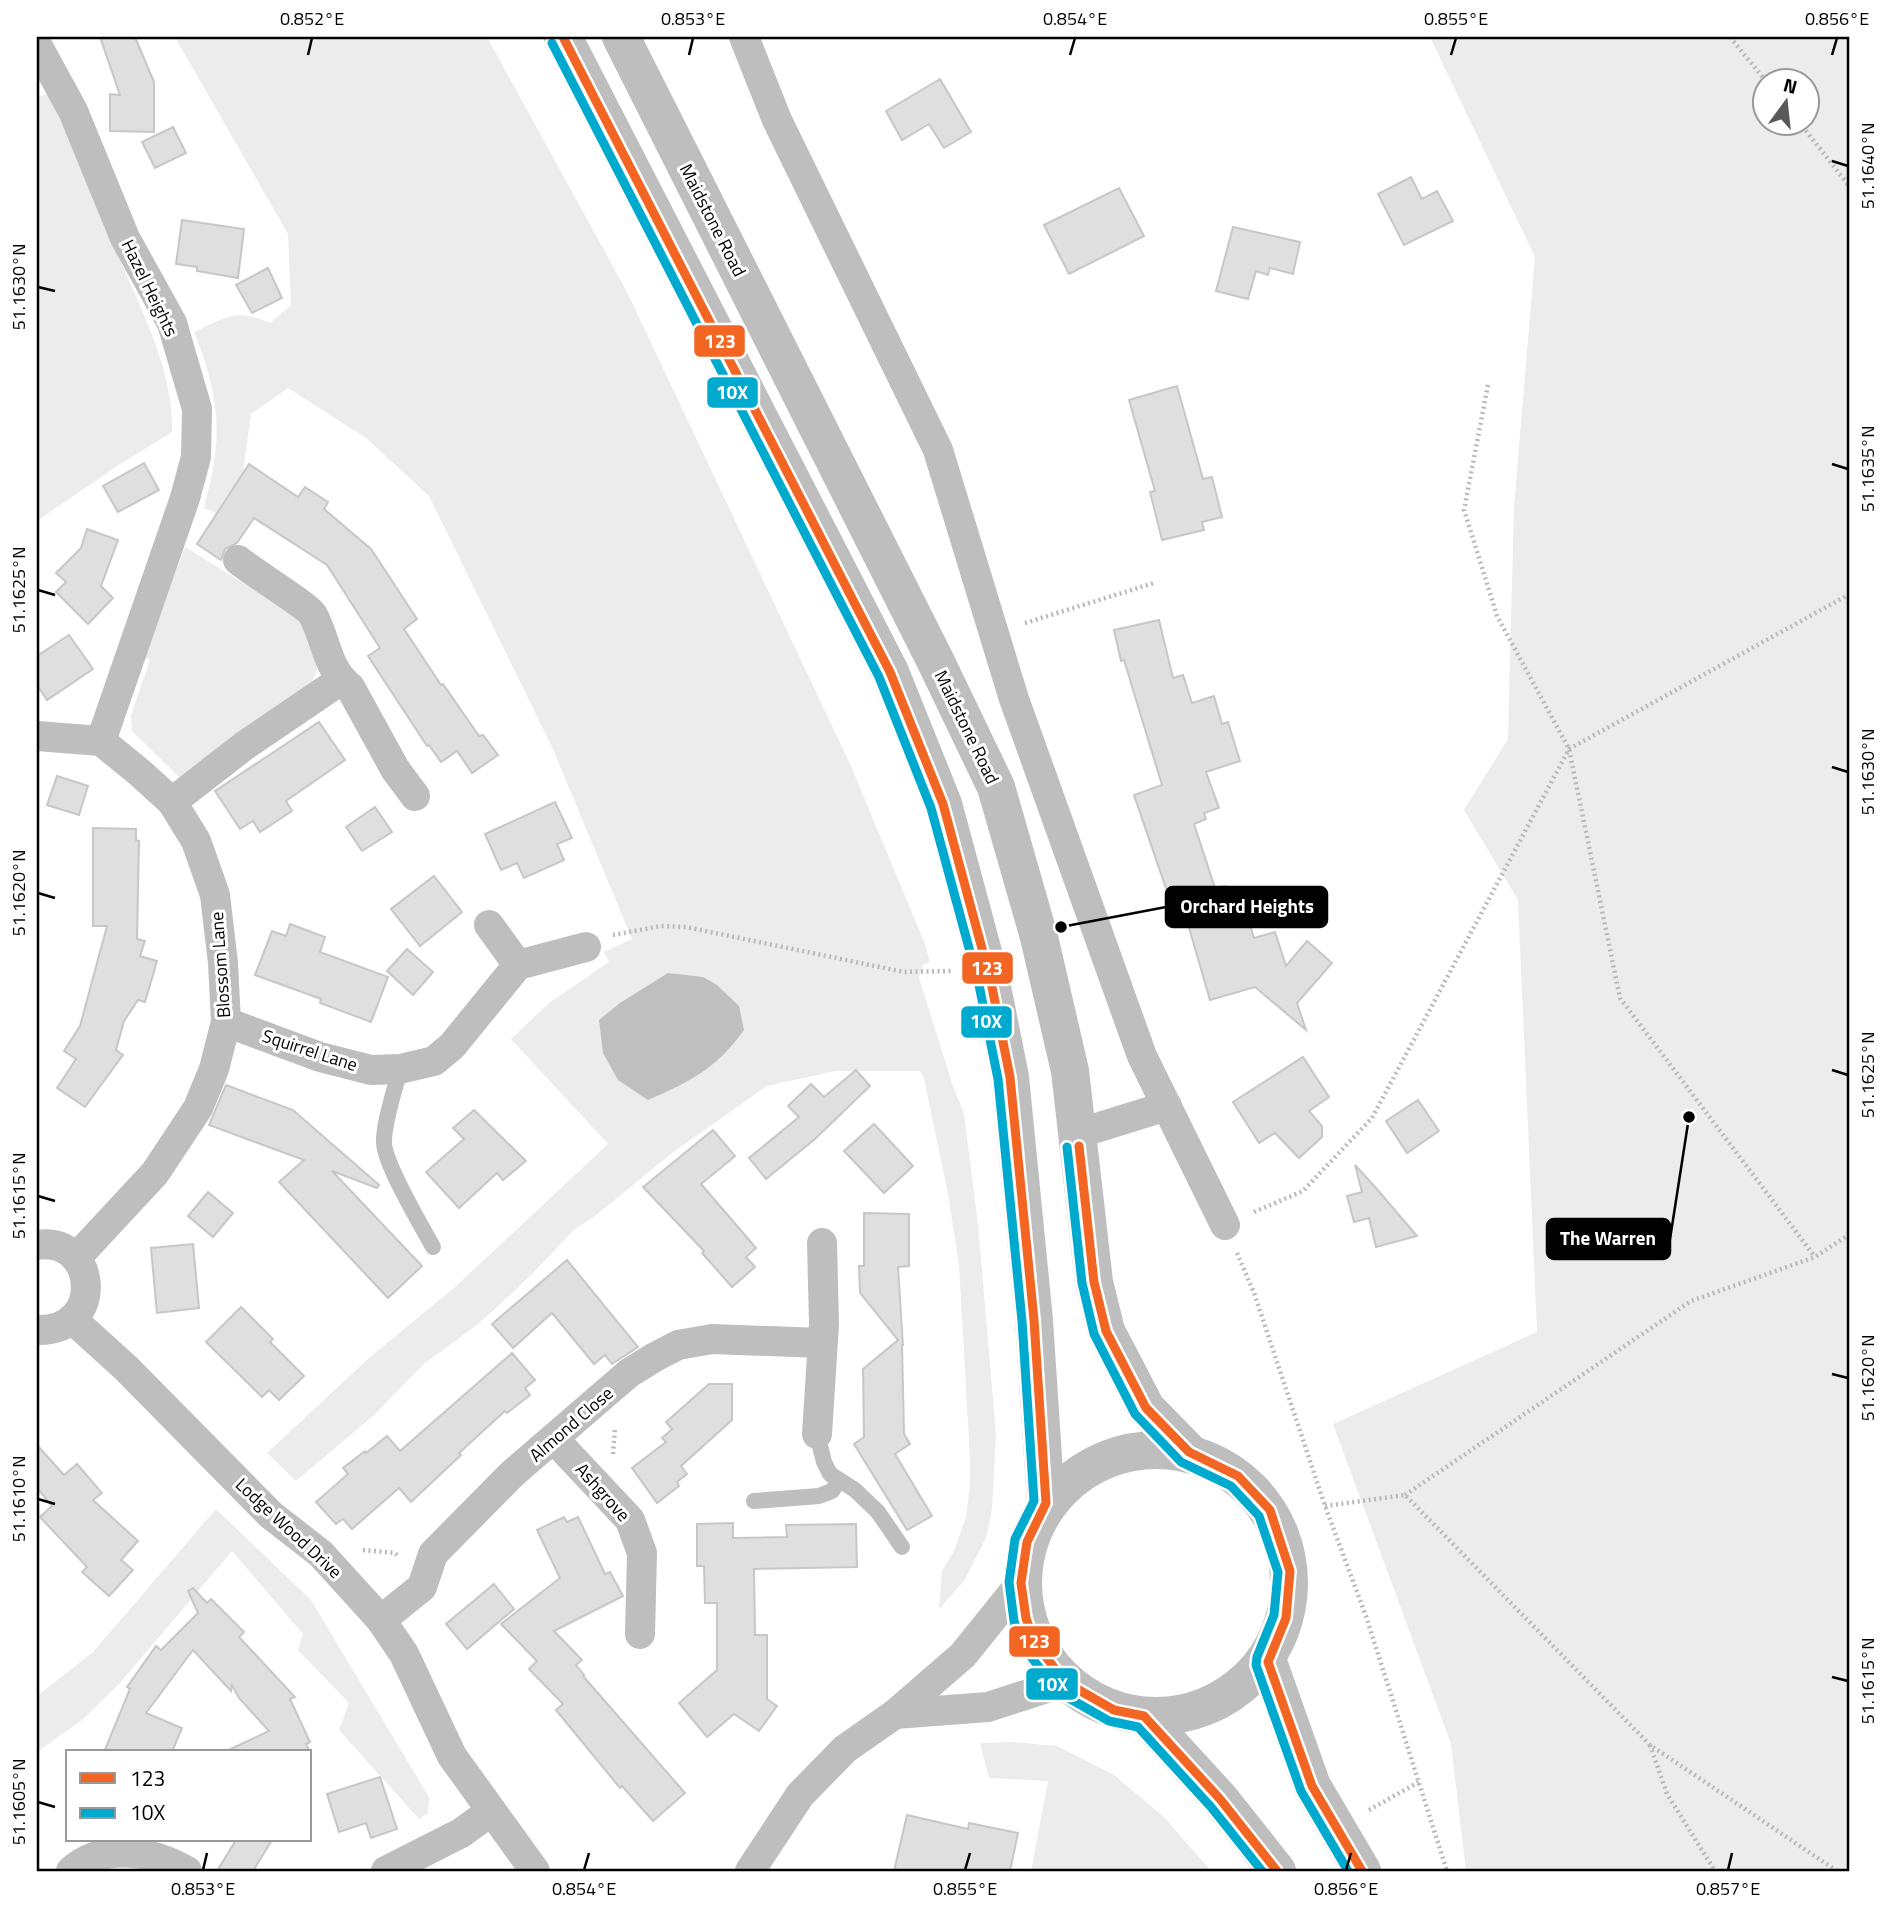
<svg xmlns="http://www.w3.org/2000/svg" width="1887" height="1908" font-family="'Titillium Web',sans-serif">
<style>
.green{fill:#ececec;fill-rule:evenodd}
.water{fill:#bfbfbf}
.building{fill:#dfdfdf;stroke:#c7c7c7;stroke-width:2}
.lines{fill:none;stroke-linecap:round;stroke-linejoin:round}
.path{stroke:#b9b9b9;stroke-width:4.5;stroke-dasharray:2 3.5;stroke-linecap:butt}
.service{stroke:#bebebe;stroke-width:16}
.minor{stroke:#bebebe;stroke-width:30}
.primary{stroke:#bebebe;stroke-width:38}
.bus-1-casing{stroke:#fff;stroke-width:14}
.bus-2-casing{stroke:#fff;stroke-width:14}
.bus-1{stroke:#f26522;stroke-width:9}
.bus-2{stroke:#00a9ce;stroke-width:9}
.ticks{fill:none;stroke:#000;stroke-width:2.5}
.labels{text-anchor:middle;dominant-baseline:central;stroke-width:6;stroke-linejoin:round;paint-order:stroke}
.street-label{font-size:18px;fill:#000;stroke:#fff}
.leader{fill:none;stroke:#000;stroke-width:2.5}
.callout-dot{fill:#000;stroke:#fff;stroke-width:2.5}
.callout{fill:#000;stroke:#000;stroke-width:2.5}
.callout-label{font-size:19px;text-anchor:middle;font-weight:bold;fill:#fff}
.line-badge{stroke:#fff;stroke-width:2.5}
.badge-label{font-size:19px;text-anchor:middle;font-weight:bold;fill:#fff}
.neatline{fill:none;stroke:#000;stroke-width:2.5}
.ticks-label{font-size:18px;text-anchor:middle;fill:#000}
</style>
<rect width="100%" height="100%" fill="#fff"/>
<!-- green -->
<g class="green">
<path d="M 175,37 L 487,37 L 627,292 L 851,766 L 925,944 L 930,962 L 923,965 L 919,978 L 952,1083 L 964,1114 L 978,1224 L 996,1435 L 992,1509 L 986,1538 L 964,1581 L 939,1609 L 942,1571 L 954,1551 L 966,1517 L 970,1485 L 970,1459 L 959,1265 L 948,1194 L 924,1079 L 920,1071 L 835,1071 L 767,1086 L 672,1153 L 595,1216 L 575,1229 L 529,1277 L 496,1308 L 473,1328 L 425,1363 L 374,1415 L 296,1481 L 267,1453 L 370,1357 L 454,1288 L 608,1144 L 511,1039 L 549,1003 L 609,962 L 604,952 L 632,939 L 552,747 L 429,496 L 366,438 L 288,388 L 251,414 L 243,472 L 216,513 L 204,508 C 208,491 213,473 215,455 C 221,412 210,371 194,332 C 227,317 235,308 270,323 L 291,305 L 288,234 Z"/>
<path d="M 1430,37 L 1850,37 L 1850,1871 L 1466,1871 L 1451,1744 L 1333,1424 L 1537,1332 L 1518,900 L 1464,810 L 1508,739 L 1514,506 L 1535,257 ZM 1764,80 L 1806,80 L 1806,122 L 1764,122 Z"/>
<path d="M 48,93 C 74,148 96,205 120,260 C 143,314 174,373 172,432 L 117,466 L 37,521 L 37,98 Z"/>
<path d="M 185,547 L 307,622 C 315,648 326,661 309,686 L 180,778 L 132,731 L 131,715 L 150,660 L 143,656 Z"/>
<path d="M 216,1509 L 311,1600 L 429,1797 L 428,1813 L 419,1819 L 339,1730 L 349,1703 L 298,1650 L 303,1634 L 232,1551 L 119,1684 L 82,1720 L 37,1752 L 37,1696 L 93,1652 Z"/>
<path d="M 1012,1742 L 1057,1746 L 1114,1775 L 1163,1816 L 1211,1871 L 1031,1871 L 1048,1781 L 989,1778 L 980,1743 Z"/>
</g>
<!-- water -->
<path class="water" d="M 668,973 L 703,977 L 717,985 L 739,1006 L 744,1030 C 716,1069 691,1081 648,1100 L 618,1080 L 603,1053 L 599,1020 L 620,1003 Z"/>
<!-- building -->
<g class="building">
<path d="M 100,37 L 135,37 L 154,82 L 154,132 L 110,131 L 110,94 L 120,95 Z"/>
<path d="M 940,79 L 971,132 L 944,148 L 929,124 L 902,140 L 886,111 Z"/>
<path d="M 173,127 L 186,153 L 155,168 L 142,142 Z"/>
<path d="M 1411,177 L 1422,199 L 1437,191 L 1453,221 L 1404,245 L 1378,194 Z"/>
<path d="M 1119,188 L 1144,236 L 1069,274 L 1044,225 Z"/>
<path d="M 182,220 L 244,229 L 238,278 L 197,271 L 197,267 L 176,264 Z"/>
<path d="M 1233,227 L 1300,242 L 1293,274 L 1270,268 L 1268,275 L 1256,271 L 1248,299 L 1216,291 Z"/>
<path d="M 268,268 L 282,298 L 252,313 L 236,285 Z"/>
<path d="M 1177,386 L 1203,479 L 1212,477 L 1222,517 L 1202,522 L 1204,530 L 1162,540 L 1150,492 L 1155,491 L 1129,400 Z"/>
<path d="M 144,463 L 159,490 L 118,512 L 103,486 Z"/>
<path d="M 249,464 L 298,497 L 305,487 L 328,502 L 324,509 L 371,549 L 417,619 L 404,629 L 441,685 L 443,684 L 479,736 L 483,735 L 498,755 L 472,773 L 457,751 L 441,762 L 429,745 L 427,746 L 368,656 L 380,648 L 327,565 L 254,518 L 237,543 L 225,549 L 221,560 L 197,544 Z"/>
<path d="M 87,529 L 118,540 L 101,586 L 113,598 L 88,624 L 56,592 L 66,582 L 56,573 L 81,548 Z"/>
<path d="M 1159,620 L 1173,678 L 1183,675 L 1192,703 L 1214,696 L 1222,724 L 1228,722 L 1240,761 L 1206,772 L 1219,808 L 1204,813 L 1206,819 L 1194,824 L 1215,888 L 1225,886 L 1229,902 L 1242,898 L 1254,938 L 1275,932 L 1286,966 L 1307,941 L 1332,963 L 1297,1003 L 1306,1030 L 1255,987 L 1210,1000 L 1181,900 L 1171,903 L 1134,795 L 1162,785 L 1124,660 L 1121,661 L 1114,630 Z"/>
<path d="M 69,635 L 93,669 L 47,700 L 37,685 L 37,656 Z"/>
<path d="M 319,722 L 345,760 L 286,801 L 292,811 L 260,832 L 253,821 L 240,829 L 215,791 Z"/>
<path d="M 57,776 L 88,786 L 79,815 L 47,805 Z"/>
<path d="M 555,802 L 572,838 L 557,844 L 564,860 L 524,878 L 517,863 L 501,870 L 485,834 Z"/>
<path d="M 375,807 L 392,832 L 362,851 L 346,827 Z"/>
<path d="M 93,828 L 136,829 L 136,840 L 139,841 L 137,939 L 145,941 L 140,956 L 157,961 L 145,1002 L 138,1000 L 124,1021 L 116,1050 L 123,1055 L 85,1107 L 57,1088 L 76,1059 L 64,1051 L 80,1026 L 107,926 L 93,926 Z"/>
<path d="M 434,876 L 462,912 L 420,946 L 391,909 Z"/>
<path d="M 290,924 L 325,937 L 320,952 L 388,977 L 371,1022 L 320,1003 L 321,999 L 255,975 L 272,931 L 286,936 Z"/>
<path d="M 407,949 L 433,972 L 413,995 L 387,971 Z"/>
<path d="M 1303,1057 L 1329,1097 L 1309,1111 L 1322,1126 L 1322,1137 L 1299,1158 L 1275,1133 L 1259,1143 L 1233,1102 Z"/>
<path d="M 856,1070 L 870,1086 L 815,1139 L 766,1179 L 749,1158 L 799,1117 L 788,1106 L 811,1084 L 824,1097 Z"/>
<path d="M 226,1085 L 293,1110 L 379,1185 L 377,1188 L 332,1171 L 422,1266 L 388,1298 L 279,1182 L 304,1160 L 209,1125 Z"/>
<path d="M 1418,1100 L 1439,1131 L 1407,1153 L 1386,1121 Z"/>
<path d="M 474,1110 L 526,1161 L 503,1180 L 497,1173 L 459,1208 L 426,1172 L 464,1139 L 453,1128 Z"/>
<path d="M 874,1124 L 913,1166 L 884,1193 L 844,1151 Z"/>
<path d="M 713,1130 L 735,1156 L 701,1184 L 756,1248 L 746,1257 L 755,1267 L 732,1287 L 702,1253 L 704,1251 L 643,1187 Z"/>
<path d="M 1355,1165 L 1376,1188 L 1417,1236 L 1376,1247 L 1369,1218 L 1354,1222 L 1347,1196 L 1362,1192 Z"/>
<path d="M 208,1192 L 233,1213 L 213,1237 L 188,1216 Z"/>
<path d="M 864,1213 L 909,1214 L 909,1266 L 898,1267 L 903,1346 L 902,1344 L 904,1434 L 910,1444 L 895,1454 L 932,1516 L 907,1530 L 854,1444 L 864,1437 L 863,1369 L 898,1340 L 860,1293 L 859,1266 L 864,1266 Z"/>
<path d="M 193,1244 L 199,1308 L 157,1313 L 151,1248 Z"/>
<path d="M 567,1260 L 638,1347 L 612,1364 L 605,1355 L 594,1364 L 552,1313 L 513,1348 L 492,1324 Z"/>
<path d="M 241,1307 L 273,1339 L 270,1342 L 304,1376 L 279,1400 L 269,1390 L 262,1397 L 206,1342 Z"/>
<path d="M 512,1353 L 535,1380 L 525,1388 L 530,1395 L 507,1413 L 505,1411 L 459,1453 L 461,1455 L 411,1502 L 399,1488 L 352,1529 L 343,1519 L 336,1524 L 316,1502 L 348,1474 L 343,1468 L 365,1451 L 366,1453 L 387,1436 L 400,1451 Z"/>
<path d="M 709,1384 L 732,1384 L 732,1420 L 681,1466 L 687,1474 L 677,1482 L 679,1486 L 657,1503 L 632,1468 L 666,1442 L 662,1438 L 672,1429 L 666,1422 Z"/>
<path d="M 37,1445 L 64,1475 L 77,1464 L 102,1493 L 93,1500 L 138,1541 L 121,1560 L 133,1570 L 109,1596 L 82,1572 L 87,1567 L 40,1517 L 52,1506 L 37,1488 Z"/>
<path d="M 564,1517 L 567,1522 L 578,1517 L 605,1574 L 610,1572 L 623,1596 L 554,1631 L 582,1660 L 576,1665 L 584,1675 L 583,1676 L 685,1793 L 653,1821 L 622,1786 L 620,1788 L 556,1710 L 563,1704 L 529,1669 L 537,1661 L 501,1624 L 560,1578 L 537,1530 Z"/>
<path d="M 733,1523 L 733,1538 L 787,1537 L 786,1525 L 856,1524 L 857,1567 L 754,1569 L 755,1635 L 767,1635 L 767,1699 L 777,1706 L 759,1731 L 734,1714 L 707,1737 L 679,1703 L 717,1670 L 717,1603 L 705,1603 L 704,1566 L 697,1566 L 697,1524 Z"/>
<path d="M 494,1584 L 514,1609 L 467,1649 L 446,1624 Z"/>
<path d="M 193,1588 L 207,1603 L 211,1599 L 244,1632 L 239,1637 L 295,1697 L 290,1699 L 310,1742 L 306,1744 L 310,1752 L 224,1752 L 269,1731 L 239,1698 L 232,1685 L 231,1691 L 193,1650 L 146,1713 L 182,1728 L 172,1752 L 104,1752 L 130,1689 L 127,1687 L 156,1646 L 161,1650 L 198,1613 L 188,1591 Z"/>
<path d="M 380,1777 L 397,1829 L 371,1838 L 366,1823 L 339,1832 L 327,1794 Z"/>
<path d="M 907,1815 L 968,1829 L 969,1823 L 1018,1833 L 1010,1871 L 894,1871 Z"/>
<path d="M 236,1840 L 272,1840 L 253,1871 L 217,1871 Z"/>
</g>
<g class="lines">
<!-- path -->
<g class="path">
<path d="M 1730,37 L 1765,80"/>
<path d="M 1799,122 L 1850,187"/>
<path d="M 1488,385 L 1464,510 L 1497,616 L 1569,749 L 1620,998 L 1815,1257"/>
<path d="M 1025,623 L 1154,583"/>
<path d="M 613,935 L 661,926 L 686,927 L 904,972 L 952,971"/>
<path d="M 1254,1212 L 1303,1191 L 1372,1118 L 1569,749 L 1850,594"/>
<path d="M 1237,1253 L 1254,1293 L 1325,1506 L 1366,1616 L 1447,1871"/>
<path d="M 613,1454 L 615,1428"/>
<path d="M 1405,1495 L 1691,1301 L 1815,1257 L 1850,1234"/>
<path d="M 1325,1506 L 1405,1495 L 1650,1745 L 1837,1871"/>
<path d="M 363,1550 L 395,1553 L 398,1556"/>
<path d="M 1650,1745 L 1667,1794 L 1715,1871"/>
<path d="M 1369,1810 L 1419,1782"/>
</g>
<!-- service -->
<g class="service">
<path d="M 400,1069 C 395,1089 383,1125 384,1143 C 385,1165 421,1225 433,1247"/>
<path d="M 817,1434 L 824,1462 L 830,1474 L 855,1490 L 878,1512 L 902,1547"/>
<path d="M 754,1501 L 819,1496 L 832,1491 L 839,1480"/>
</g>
<!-- minor -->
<g class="minor">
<path d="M 744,37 L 777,120 L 938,450 L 1014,699 L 1142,1056 L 1225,1225"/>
<path d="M 37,45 L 73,111 L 125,238 L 172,323 L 197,409 L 196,457 L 185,498 L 101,741"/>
<path d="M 238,560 C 251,571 308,606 313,615 C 326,639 327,670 350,687 L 395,769 L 415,796"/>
<path d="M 37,736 L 101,741 L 139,772 L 172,802 L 196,841 L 215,895 L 223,963 L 226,1022 L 214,1069 L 198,1108 L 155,1173 L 76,1258"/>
<path d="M 172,802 L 244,746 L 341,680"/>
<path d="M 489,925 L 518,965"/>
<path d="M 226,1022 L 320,1057 L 371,1070 L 400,1069 L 434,1061 L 452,1046 L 518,965 L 586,947"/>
<path d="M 1077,1134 L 1167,1106"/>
<path d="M 37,1245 C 97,1235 107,1332 37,1330"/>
<path d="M 73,1320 L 126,1368 L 271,1515 L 321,1554 L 381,1620 L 404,1654 L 452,1756 L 535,1871"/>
<path d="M 817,1434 L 824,1324 L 822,1243"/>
<path d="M 554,1439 L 630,1520 L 642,1553 L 640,1634"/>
<path d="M 381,1620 L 422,1587 L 433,1554 L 512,1474 L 629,1373 L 655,1357 L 678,1345 L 712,1339 L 821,1343"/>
<path d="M 895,1714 L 988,1707 L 1065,1682"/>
<path d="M 71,1871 C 102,1842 153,1851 187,1871"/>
<path d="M 386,1871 L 461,1833 L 490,1812"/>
<path d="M 750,1871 L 800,1795 L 845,1749 L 895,1714 L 963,1655 L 1021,1583"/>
</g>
<!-- primary -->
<g class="primary">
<path d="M 563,37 L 890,672 L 943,804 L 991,982 L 1010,1077 L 1034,1320 L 1046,1503"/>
<path d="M 621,37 L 935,660 L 996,787 L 1039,937 L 1070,1071 L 1094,1282 L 1106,1331 L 1146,1408 L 1189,1452"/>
<circle cx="1156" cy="1583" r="133"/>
<path d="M 1268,1662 L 1312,1786 L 1362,1871"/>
<path d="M 1144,1716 L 1220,1799 L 1277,1871"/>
</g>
<!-- bus-1 casing -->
<g class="bus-1-casing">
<g id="bus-1">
<path d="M 563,37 L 890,672 L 943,804 L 991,982 L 1010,1077 L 1034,1320 L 1046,1503 L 1027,1542 L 1021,1583 L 1026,1618 L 1034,1641 L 1065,1682 L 1114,1710 L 1144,1716 L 1220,1799 L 1277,1871"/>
<path d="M 1079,1146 L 1094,1282 L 1106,1331 L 1146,1408 L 1189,1452 L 1238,1476 L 1270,1510 L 1290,1571 L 1286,1618 L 1268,1662 L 1312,1786 L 1362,1871"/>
</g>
</g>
<!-- bus-2 casing -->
<g class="bus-2-casing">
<g id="bus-2">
<path d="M 552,43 L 879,677 L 931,808 L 979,985 L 998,1079 L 1022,1321 L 1034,1501 L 1015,1539 L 1009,1582 L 1014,1621 L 1022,1645 L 1058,1692 L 1109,1721 L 1138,1727 L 1211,1807 L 1262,1871"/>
<path d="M 1067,1147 L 1082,1283 L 1094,1334 L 1135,1414 L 1181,1462 L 1231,1486 L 1259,1516 L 1278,1572 L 1274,1615 L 1257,1657 L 1256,1665 L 1301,1791 L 1348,1871"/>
</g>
</g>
<!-- bus-1 -->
<use href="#bus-1" class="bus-1"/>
<!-- bus-2 -->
<use href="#bus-2" class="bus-2"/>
</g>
<!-- ticks -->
<path class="ticks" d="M 308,55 L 312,38M 689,55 L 693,38M 1070,55 L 1075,38M 1451,55 L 1456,38M 1832,55 L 1837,38M 1832,161 L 1848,166M 38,287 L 55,291M 1832,464 L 1848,469M 38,590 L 55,595M 1832,767 L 1848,772M 38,893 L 55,898M 1832,1070 L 1848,1075M 38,1196 L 55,1201M 1832,1374 L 1848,1378M 38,1499 L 55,1504M 1832,1677 L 1848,1681M 38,1802 L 55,1807M 203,1870 L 207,1853M 584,1870 L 589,1853M 965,1870 L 970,1853M 1346,1870 L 1351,1853M 1728,1870 L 1732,1853"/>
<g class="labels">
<!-- street labels -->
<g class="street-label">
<text transform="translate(713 220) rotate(63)">Maidstone Road</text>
<text transform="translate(150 288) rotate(64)">Hazel Heights</text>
<text transform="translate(967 727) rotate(64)">Maidstone Road</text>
<text transform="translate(220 965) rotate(-94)">Blossom Lane</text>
<text transform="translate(310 1050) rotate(18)">Squirrel Lane</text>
<text transform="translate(571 1424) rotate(-41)">Almond Close</text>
<text transform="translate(603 1492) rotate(48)">Ashgrove</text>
<text transform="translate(289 1528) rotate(43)">Lodge Wood Drive</text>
</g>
</g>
<!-- callouts -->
<path class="leader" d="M1061 927L1166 907M1689 1117L1670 1239"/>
<g class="callout-dot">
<circle cx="1061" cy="927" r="7"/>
<circle cx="1689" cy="1117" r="7"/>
</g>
<g class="callout">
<rect x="1166" y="887" width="161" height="40" rx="7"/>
<rect x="1547" y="1219" width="123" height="40" rx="7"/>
</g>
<g class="callout-label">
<text x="1247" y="913">Orchard Heights</text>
<text x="1608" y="1245">The Warren</text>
</g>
<g class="line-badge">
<rect x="693" y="324" width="53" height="34" rx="7" fill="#f26522"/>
<rect x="706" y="376" width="53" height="33" rx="7" fill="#00a9ce"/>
<rect x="961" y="951" width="53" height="34" rx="7" fill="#f26522"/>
<rect x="960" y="1005" width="53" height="34" rx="7" fill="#00a9ce"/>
<rect x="1008" y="1625" width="53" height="33" rx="7" fill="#f26522"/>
<rect x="1025" y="1667" width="54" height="34" rx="7" fill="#00a9ce"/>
</g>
<g class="badge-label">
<text x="720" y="348">123</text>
<text x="732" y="399">10X</text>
<text x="987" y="975">123</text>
<text x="986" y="1028">10X</text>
<text x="1034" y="1648">123</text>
<text x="1052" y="1691">10X</text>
</g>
<!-- border -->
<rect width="1887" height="1908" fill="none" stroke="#ffffff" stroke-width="77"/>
<!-- legend -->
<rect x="66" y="1750" width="245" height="91" fill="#ffffff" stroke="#999999" stroke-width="2"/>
<rect x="80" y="1773" width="35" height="10" fill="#f26522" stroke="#999999" stroke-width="2"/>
<text x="130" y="1786" font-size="21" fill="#000000">123</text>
<rect x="80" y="1808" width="35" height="10" fill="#00a9ce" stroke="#999999" stroke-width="2"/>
<text x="130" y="1820" font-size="21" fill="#000000">10X</text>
<!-- north arrow -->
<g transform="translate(1786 102) rotate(15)"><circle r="33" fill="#ffffff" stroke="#999999" stroke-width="2"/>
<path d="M0-5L12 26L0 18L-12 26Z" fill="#595959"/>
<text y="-10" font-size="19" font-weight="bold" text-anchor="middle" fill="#000000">N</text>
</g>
<rect x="38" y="38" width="1810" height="1832" class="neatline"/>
<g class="ticks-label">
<text x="312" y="25">0.852°E</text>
<text x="693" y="25">0.853°E</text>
<text x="1075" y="25">0.854°E</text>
<text x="1456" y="25">0.855°E</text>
<text x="1837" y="25">0.856°E</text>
<text transform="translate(1868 166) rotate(-90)" y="6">51.1640°N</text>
<text transform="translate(19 287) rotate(-90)" y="6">51.1630°N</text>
<text transform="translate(1868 469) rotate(-90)" y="6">51.1635°N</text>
<text transform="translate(19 590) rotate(-90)" y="6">51.1625°N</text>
<text transform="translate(1868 772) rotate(-90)" y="6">51.1630°N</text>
<text transform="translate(19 893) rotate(-90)" y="6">51.1620°N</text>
<text transform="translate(1868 1075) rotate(-90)" y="6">51.1625°N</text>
<text transform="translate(19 1196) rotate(-90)" y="6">51.1615°N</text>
<text transform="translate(1868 1378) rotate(-90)" y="6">51.1620°N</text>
<text transform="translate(19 1499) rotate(-90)" y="6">51.1610°N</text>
<text transform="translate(1868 1681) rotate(-90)" y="6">51.1615°N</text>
<text transform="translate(19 1802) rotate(-90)" y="6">51.1605°N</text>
<text x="203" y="1895">0.853°E</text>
<text x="584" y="1895">0.854°E</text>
<text x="965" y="1895">0.855°E</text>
<text x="1346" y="1895">0.856°E</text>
<text x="1728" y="1895">0.857°E</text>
</g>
</svg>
